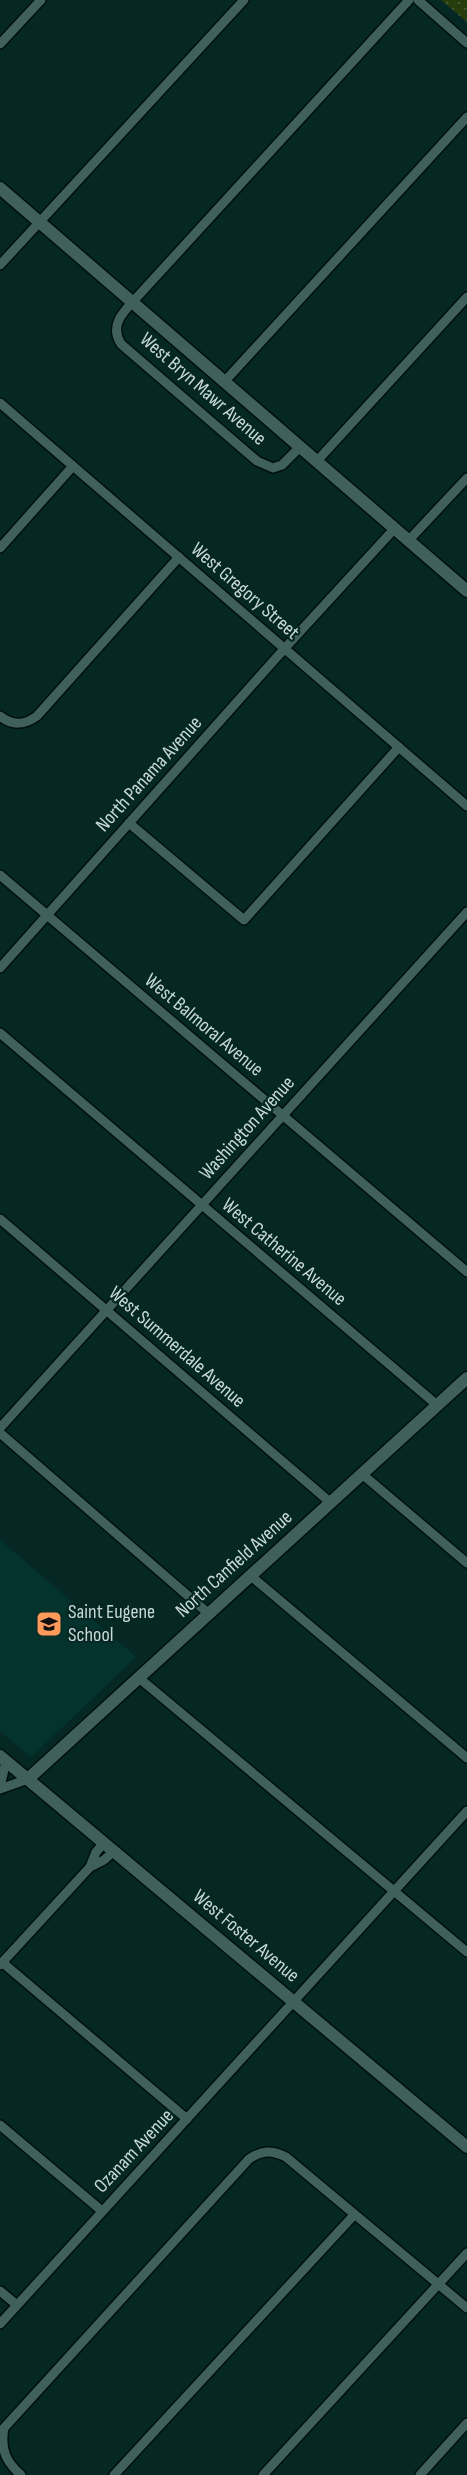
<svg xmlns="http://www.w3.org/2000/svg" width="467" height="2475" font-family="'Sofia Sans Condensed',sans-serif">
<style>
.built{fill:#04332e}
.grass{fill:url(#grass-dots)}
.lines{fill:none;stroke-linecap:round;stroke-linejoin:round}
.street-casing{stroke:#00100d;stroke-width:12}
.secondary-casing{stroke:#00100d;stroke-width:15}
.street{stroke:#3f605b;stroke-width:9}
.secondary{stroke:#3f605b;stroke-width:12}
.labels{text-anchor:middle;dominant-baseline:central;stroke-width:4.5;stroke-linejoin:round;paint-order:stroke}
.street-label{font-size:20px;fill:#c7d8d5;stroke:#062824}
.poi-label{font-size:20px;fill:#c7d8d5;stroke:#062824;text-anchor:start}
</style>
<defs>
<pattern id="grass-dots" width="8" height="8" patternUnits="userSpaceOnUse" patternTransform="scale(1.5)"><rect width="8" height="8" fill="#253c0d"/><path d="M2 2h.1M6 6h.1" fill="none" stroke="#43572f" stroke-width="1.8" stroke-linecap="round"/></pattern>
</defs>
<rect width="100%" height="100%" fill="#062824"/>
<!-- built -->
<path class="built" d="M 0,1540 L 136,1657 L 31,1757 L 0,1731 Z"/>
<!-- grass -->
<path class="grass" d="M 441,0 L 467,0 L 467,22 Z"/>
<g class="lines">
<!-- street casing -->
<g class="street-casing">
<g id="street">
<path d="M 418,0 L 467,43"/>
<path d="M 0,44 L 41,0"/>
<path d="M 0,265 L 244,0"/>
<path d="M 225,381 L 467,117"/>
<path d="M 0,403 L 467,806"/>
<path d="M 300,447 L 282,465 L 273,468 L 257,461 L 121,344 C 108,324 126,309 139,295 L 409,0"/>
<path d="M 317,461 L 467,297"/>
<path d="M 409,540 L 467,478"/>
<path d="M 0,548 L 73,466"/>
<path d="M 0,716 C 12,726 25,725 37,716 L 179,557"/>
<path d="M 129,823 L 244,920 L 399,747"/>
<path d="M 0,875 L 467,1272"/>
<path d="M 0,968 L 285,648 L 395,528"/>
<path d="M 0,1033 L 437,1405"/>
<path d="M 0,1219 L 331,1503"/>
<path d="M 0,1428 L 467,912"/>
<path d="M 0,1433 L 209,1614"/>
<path d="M 362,1474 L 467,1563"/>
<path d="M 251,1576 L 467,1758"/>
<path d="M 139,1678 L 467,1952"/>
<path d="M 0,1787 L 6,1761"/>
<path d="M 0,1789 L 28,1779"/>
<path d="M 90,1867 L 96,1852 L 104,1843"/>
<path d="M 3,1963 L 187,2119"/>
<path d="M 0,1965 L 90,1867 L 104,1860 L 114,1851"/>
<path d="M 0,2125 L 102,2211"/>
<path d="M 0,2291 L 17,2305"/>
<path d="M 0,2324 L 467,1811"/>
<path d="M 21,2475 C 6,2462 0,2449 4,2428 L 249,2159 C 262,2150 272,2150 286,2157 L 467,2308"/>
<path d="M 114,2475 L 354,2215"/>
<path d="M 263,2475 L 467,2253"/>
<path d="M 420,2475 L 467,2423"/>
</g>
</g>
<!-- secondary casing -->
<g class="secondary-casing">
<g id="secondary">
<path d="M 0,188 L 467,591"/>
<path d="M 0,1756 L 467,2147"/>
<path d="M 28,1779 L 467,1378"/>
</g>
</g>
<!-- street -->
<use href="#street" class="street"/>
<!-- secondary -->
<use href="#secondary" class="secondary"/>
</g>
<!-- icons -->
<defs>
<g id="school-square" transform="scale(1.35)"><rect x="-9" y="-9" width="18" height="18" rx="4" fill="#ff9b5a" stroke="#062824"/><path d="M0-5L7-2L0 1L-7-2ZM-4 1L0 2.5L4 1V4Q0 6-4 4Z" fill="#111"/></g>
</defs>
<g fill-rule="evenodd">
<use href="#school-square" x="49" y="1624"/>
</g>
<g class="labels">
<!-- street labels -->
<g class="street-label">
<text transform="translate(203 389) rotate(41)">West Bryn Mawr Avenue</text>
<text transform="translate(245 591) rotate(41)">West Gregory Street</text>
<text transform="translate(149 774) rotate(-48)">North Panama Avenue</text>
<text transform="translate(204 1025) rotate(40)">West Balmoral Avenue</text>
<text transform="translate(247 1128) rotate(-48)">Washington Avenue</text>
<text transform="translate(284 1252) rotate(40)">West Catherine Avenue</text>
<text transform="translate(177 1347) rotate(41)">West Summerdale Avenue</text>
<text transform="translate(234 1564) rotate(-42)">North Canfield Avenue</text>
<text transform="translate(246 1936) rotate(40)">West Foster Avenue</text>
<text transform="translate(134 2151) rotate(-47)">Ozanam Avenue</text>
</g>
<!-- poi labels -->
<g class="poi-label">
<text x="68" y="1612">Saint Eugene<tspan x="68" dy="23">School</tspan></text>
</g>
</g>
</svg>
